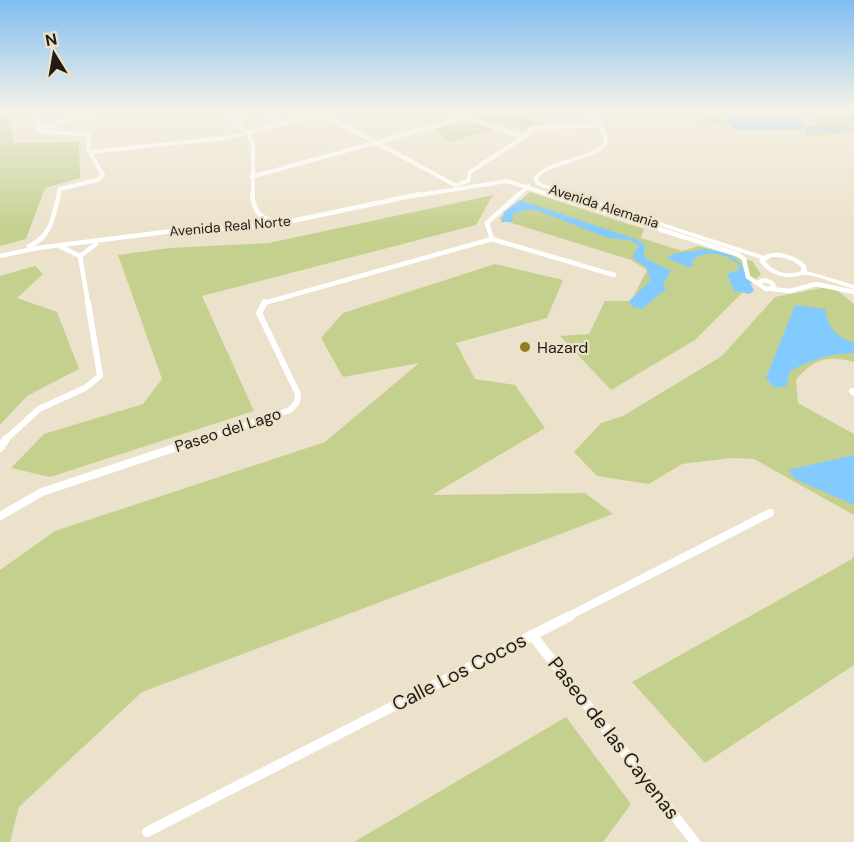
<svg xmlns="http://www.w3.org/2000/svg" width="854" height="842" font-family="'DM Sans',sans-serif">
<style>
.green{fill:#c4d08e}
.water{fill:#83cbff}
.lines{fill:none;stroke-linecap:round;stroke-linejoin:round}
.minor-far4{stroke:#fff;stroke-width:4}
.minor-far3{stroke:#fff;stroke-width:4.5}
.minor-far2{stroke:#fff;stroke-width:6}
.minor-far1{stroke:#fff;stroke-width:8}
.minor{stroke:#fff;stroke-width:10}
.tertiary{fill:#fff;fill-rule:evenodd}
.poi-dot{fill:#927b21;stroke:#ece2cc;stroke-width:2}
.labels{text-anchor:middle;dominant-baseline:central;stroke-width:4.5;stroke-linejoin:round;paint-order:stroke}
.far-street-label{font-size:14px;fill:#201c14;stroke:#ece2cc}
.poi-label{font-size:16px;fill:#201c14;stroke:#ece2cc;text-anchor:start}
.street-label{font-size:16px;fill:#201c14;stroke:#ece2cc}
.near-street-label{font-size:20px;fill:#201c14;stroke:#ece2cc}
</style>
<rect width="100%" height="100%" fill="#ece2cc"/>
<!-- green -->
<g class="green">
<path d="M 0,111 L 7,111 L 14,143 L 79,142 L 80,178 L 45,188 L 26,239 L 0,246 Z"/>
<path d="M 490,111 L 509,111 L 542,126 L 522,130 L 495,121 L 486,124 L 468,117 Z"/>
<path d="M 685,111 C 702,111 716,110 727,124 L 699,126 L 692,122 L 700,120 L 702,117 Z"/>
<path d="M 854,111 L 854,132 L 808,137 L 806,133 L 815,129 L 846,131 L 843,127 L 815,126 L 817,119 Z"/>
<path d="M 465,118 L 494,129 L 448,143 L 435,127 Z"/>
<path d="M 530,192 L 644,229 L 641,238 L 682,251 L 699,246 L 752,261 L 761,274 L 695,340 L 611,390 L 560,336 L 589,334 L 605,301 L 631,301 L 647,270 L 631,260 L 499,219 Z"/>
<path d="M 493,195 L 476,225 L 202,296 L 254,411 L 50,477 L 11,468 L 44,434 L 143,404 L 162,379 L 118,255 L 170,248 L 269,243 Z"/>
<path d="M 495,264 L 563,280 L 547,318 L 456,343 L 475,379 L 515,385 L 545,428 L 432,495 L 585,493 L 613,514 L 142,692 L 19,807 L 10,842 L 0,842 L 0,570 L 55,531 L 325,442 L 419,363 L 343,377 L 321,338 L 343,313 Z"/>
<path d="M 35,266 L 43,274 L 17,298 L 57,312 L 79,369 L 27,396 L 0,425 L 0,276 Z"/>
<path d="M 826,287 L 837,290 L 854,304 L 854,362 C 828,355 813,359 796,380 L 798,403 L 854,434 L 854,515 L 754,459 L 731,458 L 682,464 L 649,484 L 597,476 L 574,452 L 601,423 L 623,416 L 722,356 L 775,297 Z"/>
<path d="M 854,555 L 854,665 L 705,763 L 632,682 L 852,559 Z"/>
<path d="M 566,717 L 631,804 L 603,842 L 354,842 Z"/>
</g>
<!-- water -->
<g class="water">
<path d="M 709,111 L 801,113 L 811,115 L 805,116 L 802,126 L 843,127 L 850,131 L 830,132 L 815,129 L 806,133 L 804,132 L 807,129 L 736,130 L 723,118 Z"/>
<path d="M 520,200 L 638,240 L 645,245 L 644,254 L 647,259 L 671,271 L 663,284 L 666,289 L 642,309 L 633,307 L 629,301 L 650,281 L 647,268 L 632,257 L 639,245 L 629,240 L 608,238 L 536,210 L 526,210 L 513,214 L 512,222 L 501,222 L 504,212 Z"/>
<path d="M 706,249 C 744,256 738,261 754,290 L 750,294 L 734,291 L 727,274 L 739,270 L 739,265 C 726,253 704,248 691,262 L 694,266 L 688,267 L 667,258 L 673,254 Z"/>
<path d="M 795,305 L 825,309 C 828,328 836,336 854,343 L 854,353 C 831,352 810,361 790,371 L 786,386 L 774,388 L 766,378 Z"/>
<path d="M 854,455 L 854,505 L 795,479 L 788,470 Z"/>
</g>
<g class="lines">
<!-- minor-far4 -->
<g class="minor-far4">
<path d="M 30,111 L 38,119 L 39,131 L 89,135 L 88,149 L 103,175 L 97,180 L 60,189 L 58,196"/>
<path d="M 448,111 L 524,137"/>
<path d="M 323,114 L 455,185"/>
<path d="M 225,116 L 249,133 L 253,147 L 253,196"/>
<path d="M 267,117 L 282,124"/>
<path d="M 233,122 L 247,119"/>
<path d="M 40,129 L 97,111"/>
<path d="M 90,152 L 225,138 L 332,111"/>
<path d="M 251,177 L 465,118"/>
<path d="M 459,184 L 468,181 L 470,172 L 528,134 L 531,128 L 601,125"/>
<path d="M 413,196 L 507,181 L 554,196"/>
<path d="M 517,196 L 529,186"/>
</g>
<!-- minor-far3 -->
<g class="minor-far3">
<path d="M 252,194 C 254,209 258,217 272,221"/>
<path d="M 549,194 L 737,254 L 744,259 L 748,277 L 757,283"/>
<path d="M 492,239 L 614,275"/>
<path d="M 492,239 L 487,223 L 519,194"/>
<path d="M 29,246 C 52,236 53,217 59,194"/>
<path d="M 61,247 L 80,256"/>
<path d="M 0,256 L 37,248 L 173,231 L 240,228 L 287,222 L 420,194"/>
<path d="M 765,280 L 772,283 L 774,287 L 766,289 L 757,283 Z"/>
<path d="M 771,289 L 790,291 L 816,284 L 854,292"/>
<path d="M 88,303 L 80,256 L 96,244"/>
<path d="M 264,303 L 492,239"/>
</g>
<!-- minor-far2 -->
<g class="minor-far2">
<path d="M 852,391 L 854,393"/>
<path d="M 4,441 L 39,409 L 85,388 L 100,376 L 88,302"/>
<path d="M 197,441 L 290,410 L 297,402 L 298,394 L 259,313 L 265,302"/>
</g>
<!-- minor-far1 -->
<g class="minor-far1">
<path d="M 0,448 L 6,439"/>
<path d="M 0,516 L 42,492 L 201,439"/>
<path d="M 567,617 L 770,513"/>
</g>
<!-- minor -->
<g class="minor">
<path d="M 532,635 L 695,842"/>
<path d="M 147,832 L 570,616"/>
</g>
<!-- tertiary -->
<path class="tertiary" d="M 576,111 C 595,111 607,126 608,144 L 599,152 L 544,172 L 538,178 L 540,183 L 764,256 C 777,248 796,256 806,265 L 807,271 L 854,285 L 854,289 C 839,285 822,277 807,275 C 802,274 797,277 793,277 C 779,278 767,272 759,261 L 761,259 L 536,185 L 533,178 C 550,158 583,160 604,144 C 603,125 591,118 576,111 ZM 772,257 C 783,257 792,259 801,267 L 801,271 C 787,276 775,273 765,261 Z"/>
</g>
<!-- sky -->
<linearGradient id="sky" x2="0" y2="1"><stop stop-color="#7fbdf1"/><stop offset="0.48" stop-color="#f6f2e8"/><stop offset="1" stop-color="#f6f2e8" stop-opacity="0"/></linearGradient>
<rect width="854" height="229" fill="url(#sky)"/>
<!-- markers -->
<circle class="poi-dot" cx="525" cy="347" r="6"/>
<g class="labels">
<!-- far-street labels -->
<g class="far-street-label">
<text transform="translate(604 206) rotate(18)">Avenida Alemania</text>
<text transform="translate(230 226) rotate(-5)">Avenida Real Norte</text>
</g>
<!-- poi labels -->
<g class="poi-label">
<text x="537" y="347">Hazard</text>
</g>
<!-- street labels -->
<g class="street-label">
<text transform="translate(228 430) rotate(-18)">Paseo del Lago</text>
</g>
<!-- near-street labels -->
<g class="near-street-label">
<text transform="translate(459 672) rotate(-27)">Calle Los Cocos</text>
<text transform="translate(614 738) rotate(52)">Paseo de las Cayenas</text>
</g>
</g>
<!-- north arrow -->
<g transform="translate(54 54) rotate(349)" stroke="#ece2cc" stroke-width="4.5" paint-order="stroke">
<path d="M0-4.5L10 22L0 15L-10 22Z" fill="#201c14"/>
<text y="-9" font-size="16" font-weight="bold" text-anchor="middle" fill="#201c14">N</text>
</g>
</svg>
